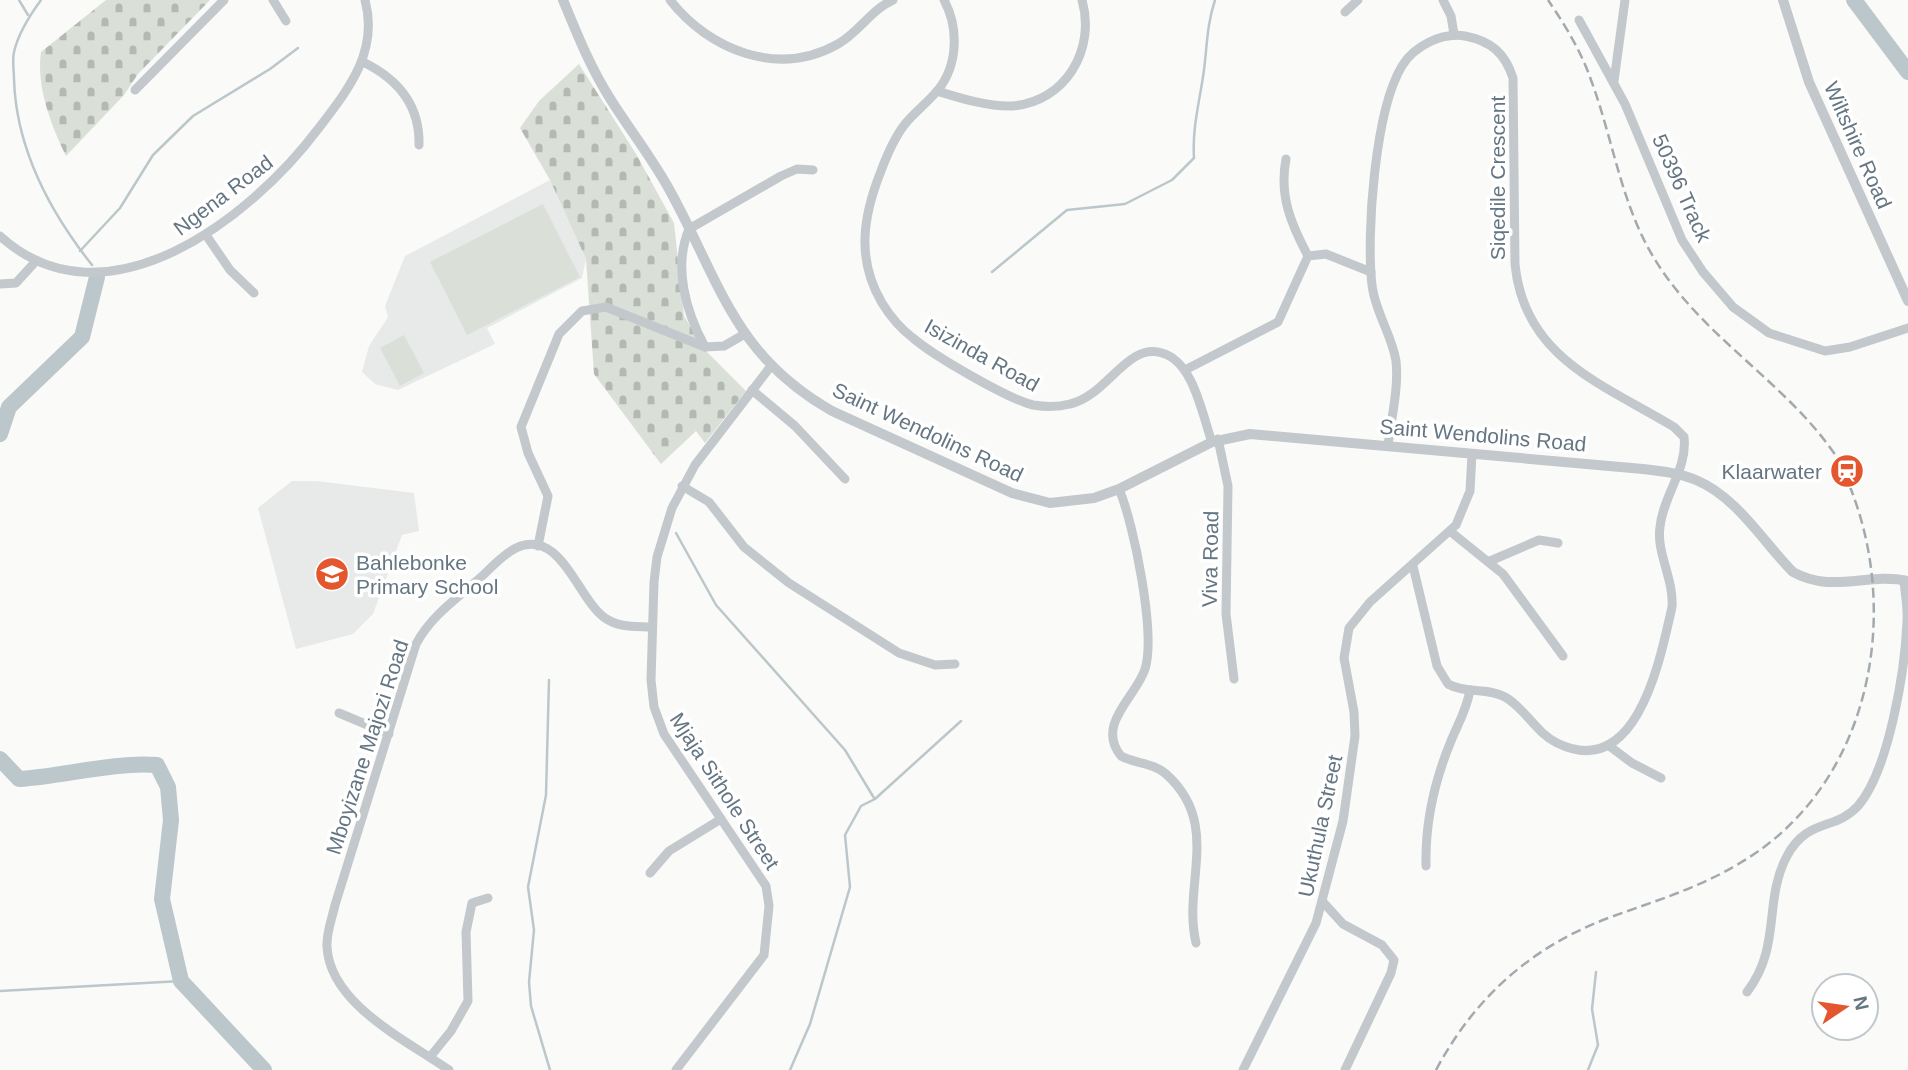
<svg xmlns="http://www.w3.org/2000/svg" width="1908" height="1070" font-family="Helvetica,sans-serif">
<style>
.built{fill:#e8e9e9}
.grass{fill:#dadfd7}
.cemetery{fill:url(#cemetery-stones)}
.lines{fill:none;stroke-linecap:round;stroke-linejoin:round}
.stream{stroke:#bbc7cb;stroke-width:2.5}
.river{stroke:#bbc7cb;stroke-width:16}
.minor{stroke:#c3c8cc;stroke-width:9}
.tertiary{stroke:#c3c8cc;stroke-width:10}
.rail{stroke:#a2aab0;stroke-width:2.5;stroke-dasharray:10 5;stroke-linecap:butt}
.labels{text-anchor:middle;dominant-baseline:central;stroke-width:7;stroke-linejoin:round;paint-order:stroke}
.street-label{font-size:21px;fill:#657683;stroke:#fff}
.poi-label{font-size:21px;fill:#657683;stroke:#fff;text-anchor:end}
</style>
<defs>
<pattern id="cemetery-stones" width="16" height="16" patternUnits="userSpaceOnUse" patternTransform="scale(1.75)"><rect width="16" height="16" fill="#dadfd7"/><path d="M2 7V4a2 2 0 0 1 4 0v3zM10 15v-3a2 2 0 0 1 4 0v3z" fill="#b4b9b4"/></pattern>
</defs>
<rect width="100%" height="100%" fill="#fafaf8"/>
<!-- built -->
<g class="built">
<path d="M 550,180 L 586,259 L 582,278 L 487,328 L 495,344 L 398,390 L 375,384 L 362,372 L 369,346 L 388,317 L 385,306 L 405,256 Z"/>
<path d="M 292,481 L 317,481 L 414,493 L 419,531 L 402,535 L 373,614 L 353,634 L 296,649 L 258,508 Z"/>
</g>
<!-- grass -->
<g class="grass">
<path d="M 543,204 L 580,277 L 467,335 L 430,262 Z"/>
<path d="M 404,335 L 424,373 L 400,386 L 380,348 Z"/>
</g>
<!-- cemetery -->
<g class="cemetery">
<path d="M 106,0 L 210,0 L 138,74 L 124,95 L 66,156 C 51,125 36,86 41,52 Z"/>
<path d="M 579,64 L 636,154 L 674,223 L 684,316 L 705,350 L 746,391 L 705,443 L 696,431 L 661,464 L 594,374 L 586,259 L 550,180 L 520,128 L 539,101 Z"/>
</g>
<g class="lines">
<!-- stream -->
<g class="stream">
<path d="M 19,0 L 28,15"/>
<path d="M 41,0 C 30,15 18,34 14,52 C 12,60 14,71 14,79 C 16,148 50,212 92,265"/>
<path d="M 80,251 L 120,208 L 153,155 L 193,116 L 270,69 L 298,48"/>
<path d="M 992,272 L 1067,210 L 1125,204 L 1172,180 L 1194,158 C 1192,127 1200,100 1204,70 C 1207,46 1207,24 1215,0"/>
<path d="M 676,533 L 716,605 L 845,750 L 874,798"/>
<path d="M 549,680 L 546,795 L 528,887 L 534,930 L 529,982 L 531,1006 L 550,1070"/>
<path d="M 0,991 L 181,981"/>
<path d="M 790,1070 L 810,1024 L 850,887 L 845,835 L 861,806 L 875,799 L 961,721"/>
<path d="M 1588,1070 L 1598,1045 L 1592,1009 L 1596,972"/>
</g>
<!-- river -->
<g class="river">
<path d="M 1854,0 L 1908,72"/>
<path d="M 0,434 L 9,407 L 82,337 L 97,277"/>
<path d="M 0,759 L 19,779 C 65,776 111,762 157,765 L 168,787 L 171,820 L 162,899 L 181,981 L 264,1070"/>
</g>
<!-- minor -->
<g class="minor">
<path d="M 273,0 L 286,21"/>
<path d="M 670,0 C 709,50 778,78 838,44 C 859,32 872,9 893,0"/>
<path d="M 944,0 C 959,28 958,65 938,90 C 928,102 915,112 905,124 C 894,138 887,155 881,171 C 863,216 856,259 882,303 C 890,316 901,329 913,338 C 934,356 1008,399 1033,405 C 1045,407 1059,407 1070,404 C 1107,396 1127,342 1162,353 C 1194,362 1202,415 1212,442"/>
<path d="M 1443,0 L 1451,16 L 1454,34"/>
<path d="M 1345,12 L 1358,0"/>
<path d="M 1579,20 L 1625,104 L 1682,240 L 1703,272 L 1733,307 L 1769,333 L 1825,351 L 1850,347 L 1908,328"/>
<path d="M 363,62 C 398,79 420,105 419,145"/>
<path d="M 1614,81 L 1625,0"/>
<path d="M 135,90 L 224,0"/>
<path d="M 937,91 C 960,98 988,107 1012,106 C 1066,102 1096,49 1082,0"/>
<path d="M 1286,159 C 1279,196 1291,224 1308,256"/>
<path d="M 206,235 L 230,270 L 254,293"/>
<path d="M 0,236 C 106,332 252,217 318,129 C 348,90 379,52 365,0"/>
<path d="M 0,284 L 16,283 L 36,261"/>
<path d="M 705,347 C 686,312 673,267 689,229 L 781,176 L 797,169 L 813,170"/>
<path d="M 1185,370 L 1278,322 L 1308,256 L 1326,254 L 1371,272"/>
<path d="M 752,390 L 795,426 L 845,479"/>
<path d="M 1218,439 L 1228,486 L 1226,614 L 1234,679"/>
<path d="M 1388,446 C 1391,419 1399,388 1396,361 C 1392,335 1375,312 1372,285 C 1366,234 1375,110 1402,66 C 1414,46 1442,32 1465,36 C 1491,41 1505,53 1513,78 L 1515,264 C 1524,358 1603,384 1674,427 L 1684,437 C 1688,468 1663,496 1660,527 C 1656,552 1674,579 1672,607 C 1660,660 1637,782 1557,743 C 1535,732 1525,708 1505,697 C 1487,687 1465,694 1448,684 L 1437,666 L 1413,566"/>
<path d="M 682,486 L 709,502 L 744,547 L 789,583 L 899,653 L 935,665 L 955,664"/>
<path d="M 1119,489 C 1134,524 1156,634 1145,669 C 1137,696 1095,724 1121,756 C 1135,764 1152,762 1166,774 C 1222,824 1182,884 1196,943"/>
<path d="M 1451,532 L 1503,574 L 1563,656"/>
<path d="M 538,546 L 548,496 L 528,453 L 521,427 L 559,334 L 582,311 L 606,307 L 705,347 L 724,346 L 743,335"/>
<path d="M 1490,561 L 1539,540 L 1558,543"/>
<path d="M 339,713 L 389,734"/>
<path d="M 1608,745 L 1632,763 L 1661,778"/>
<path d="M 1426,866 C 1425,821 1434,782 1451,741 C 1458,724 1467,709 1470,690"/>
<path d="M 650,873 L 669,851 L 721,819"/>
<path d="M 1323,902 L 1343,924 L 1382,945 L 1394,960 L 1391,973 L 1345,1070"/>
<path d="M 1747,992 C 1782,946 1763,901 1787,856 C 1807,818 1835,831 1858,806 C 1889,770 1905,670 1907,622 C 1908,608 1905,594 1904,580"/>
<path d="M 430,1057 L 451,1031 L 468,1001 L 466,932 L 472,903 L 488,898"/>
<path d="M 449,1070 C 406,1040 330,1004 327,947 C 326,933 332,919 335,905 L 416,644 C 431,616 456,599 479,579 C 490,569 502,555 516,548 C 561,527 578,600 605,618 C 619,628 636,626 652,627"/>
<path d="M 676,1070 L 764,955 L 769,906 L 766,886 L 664,734 L 654,707 L 651,680 L 654,582 L 657,557 L 672,508 L 695,465 L 771,366"/>
<path d="M 1243,1070 L 1316,923 L 1343,821 L 1355,736 L 1354,712 L 1344,658 L 1349,628 L 1370,602 L 1456,525 L 1470,491 L 1472,454"/>
</g>
<!-- tertiary -->
<g class="tertiary">
<path d="M 563,0 C 577,34 591,69 611,100 C 630,130 652,158 669,189 C 720,281 733,355 832,411 L 1012,493 L 1050,503 L 1094,498 L 1119,489 L 1212,442 L 1250,434 L 1643,469 C 1661,471 1679,473 1696,480 C 1737,497 1763,542 1793,572 C 1832,594 1868,572 1908,581"/>
<path d="M 1783,0 L 1809,82 L 1908,301"/>
</g>
<!-- rail -->
<path class="rail" d="M 1436,1070 C 1475,997 1532,946 1611,917 C 1655,901 1699,888 1740,863 C 1880,781 1908,588 1834,453 C 1783,380 1701,336 1654,258 C 1621,204 1613,139 1591,80 C 1581,51 1565,25 1548,0"/>
</g>
<!-- icons -->
<defs>
<g id="station-disc" transform="scale(1.75)"><circle r="9.5" fill="#e4572e" stroke="#fff"/><path d="M-3-6H3Q5-6 5-4V2Q5 4 3 4L4.5 6H3L1.5 4h-3L-3 6H-4.5L-3 4Q-5 4-5 2V-4Q-5-6-3-6ZM-3.5-4v3h7v-3ZM-3.5 1v1.5H-2V1ZM2 1v1.5H3.5V1Z" fill="#fff"/></g>
<g id="school-disc" transform="scale(1.75)"><circle r="9.5" fill="#e4572e" stroke="#fff"/><path d="M0-5L7-2L0 1L-7-2ZM-4 1L0 2.5L4 1V4Q0 6-4 4Z" fill="#fff"/></g>
</defs>
<g fill-rule="evenodd">
<use href="#station-disc" x="1847" y="471"/>
<use href="#school-disc" x="332" y="574"/>
</g>
<g class="labels">
<!-- street labels -->
<g class="street-label">
<text transform="translate(1858 145) rotate(66)">Wiltshire Road</text>
<text transform="translate(1497 178) rotate(-90)">Siqedile Crescent</text>
<text transform="translate(1682 188) rotate(66)">50396 Track</text>
<text transform="translate(223 195) rotate(-37)">Ngena Road</text>
<text transform="translate(982 355) rotate(29)">Isizinda Road</text>
<text transform="translate(928 432) rotate(25)">Saint Wendolins Road</text>
<text transform="translate(1483 435) rotate(5)">Saint Wendolins Road</text>
<text transform="translate(1210 559) rotate(-89)">Viva Road</text>
<text transform="translate(367 747) rotate(-72)">Mboyizane Majozi Road</text>
<text transform="translate(725 791) rotate(57)">Mjaja Sithole Street</text>
<text transform="translate(1320 826) rotate(-78)">Ukuthula Street</text>
</g>
<!-- poi labels -->
<g class="poi-label">
<text x="1822" y="471">Klaarwater</text>
<text x="356" y="562" text-anchor="start">Bahlebonke<tspan x="356" dy="24">Primary School</tspan></text>
</g>
</g>
<!-- north arrow -->
<g transform="translate(1845 1007) rotate(77)"><circle r="33" fill="#ffffff" stroke="#c1c8cd" stroke-width="2"/>
<path d="M0-5L12 26L0 18L-12 26Z" fill="#e4572e"/>
<text y="-10" font-size="19" font-weight="bold" text-anchor="middle" fill="#657683">N</text>
</g>
</svg>
